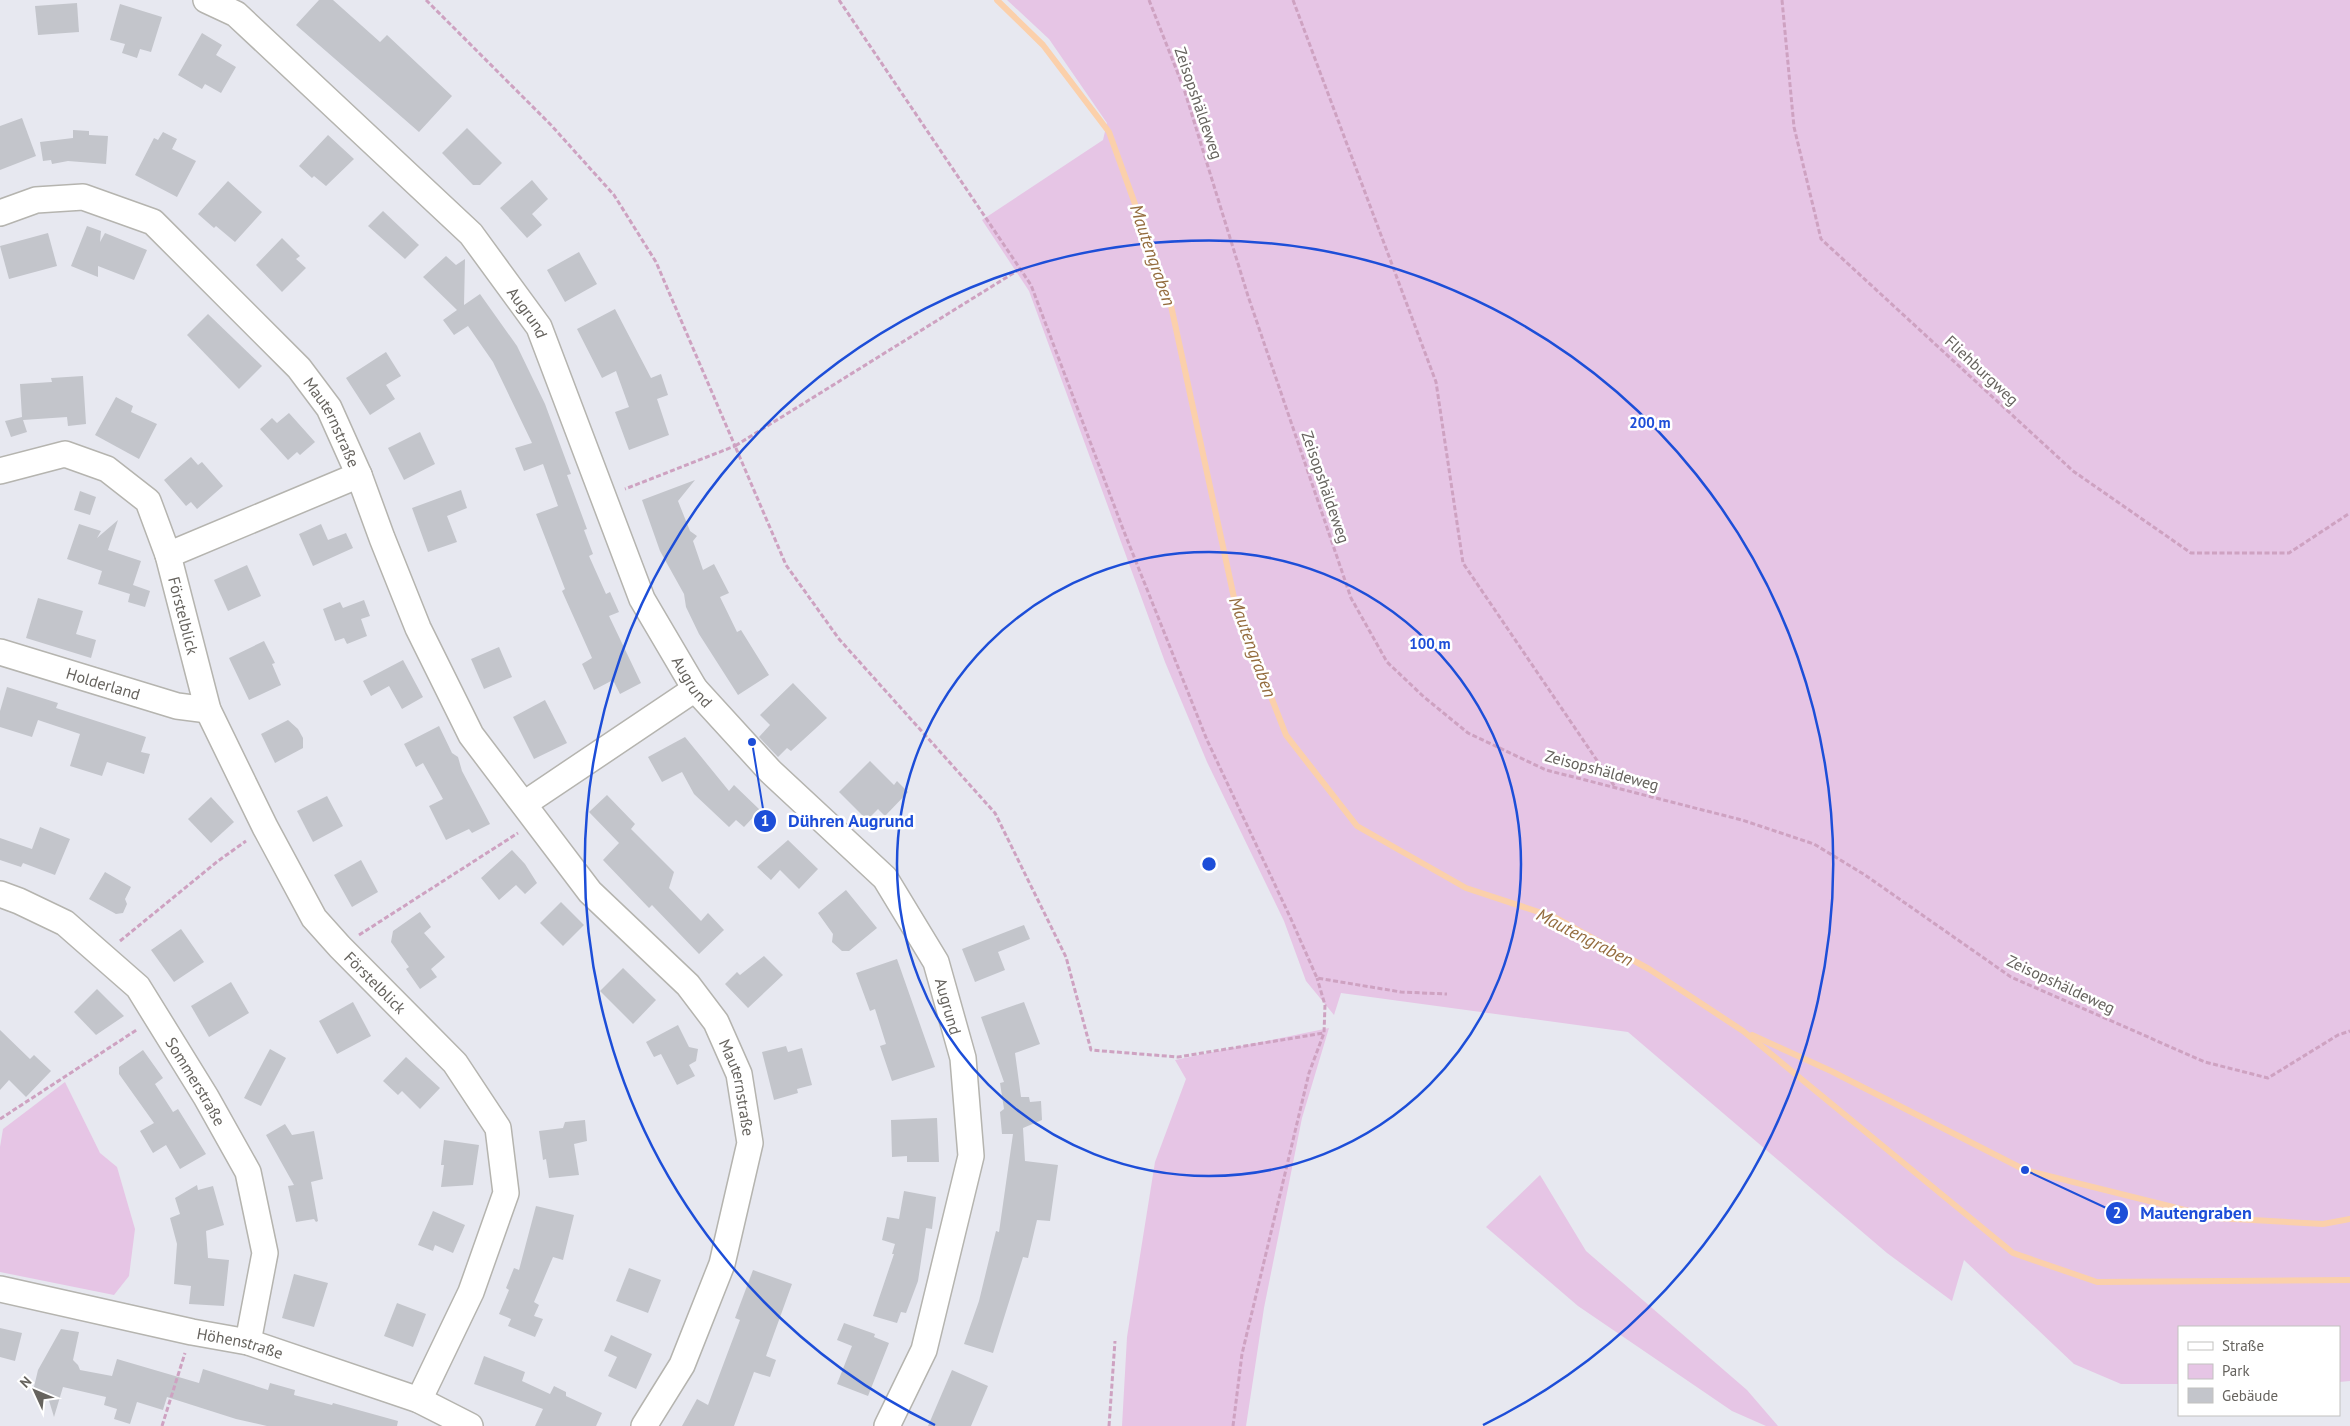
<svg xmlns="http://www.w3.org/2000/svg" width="2350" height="1426" font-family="'PT Sans',sans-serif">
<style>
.green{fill:#e6c5e5}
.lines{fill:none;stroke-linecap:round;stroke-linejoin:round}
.stream{stroke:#fbd0ab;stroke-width:6}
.building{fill:#c3c5cb}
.minor-casing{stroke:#b5b4af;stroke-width:28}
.path{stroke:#cea2c1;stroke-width:3;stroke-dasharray:5 2.5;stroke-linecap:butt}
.minor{stroke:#fff;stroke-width:25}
.ring{fill:none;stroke:#1d4ed8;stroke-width:2.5}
.labels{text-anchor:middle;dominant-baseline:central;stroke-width:5;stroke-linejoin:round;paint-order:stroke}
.street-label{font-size:16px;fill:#66635e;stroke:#fff}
.water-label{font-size:18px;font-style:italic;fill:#946c3e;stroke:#fff}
.centre{fill:#1d4ed8;stroke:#fff;stroke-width:2.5}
.ring-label{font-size:15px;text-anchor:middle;font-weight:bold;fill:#1d4ed8;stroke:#fff;stroke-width:5;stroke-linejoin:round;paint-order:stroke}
.leader{fill:none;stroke:#1d4ed8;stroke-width:2}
.callout-dot{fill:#1d4ed8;stroke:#fff;stroke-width:2}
.mark-label{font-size:15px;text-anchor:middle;font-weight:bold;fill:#fff}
.callout-label{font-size:18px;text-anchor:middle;font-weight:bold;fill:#1d4ed8;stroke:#fff;stroke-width:5;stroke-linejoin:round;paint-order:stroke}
</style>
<rect width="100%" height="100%" fill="#e7e8f0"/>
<!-- green -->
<g class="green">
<path d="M 1007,0 L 2350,0 L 2350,1381 L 2339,1382 L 2339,1327 L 2179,1327 L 2179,1384 L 2121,1384 L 2074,1364 L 1964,1260 L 1952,1301 L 1887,1253 L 1628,1032 L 1341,993 L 1334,1015 L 1306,981 L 1284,921 L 1207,762 L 1165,662 L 1029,291 L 982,220 L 1103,140 L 1107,123 L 1049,39 Z"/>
<path d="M 1329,1028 L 1302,1118 L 1264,1308 L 1246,1426 L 1122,1426 L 1127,1337 L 1155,1162 L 1186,1079 L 1175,1060 Z"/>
<path d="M 65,1082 L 100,1153 L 117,1167 L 135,1229 L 129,1276 L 114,1295 L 0,1272 L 0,1147 L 3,1129 Z"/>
<path d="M 1540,1175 L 1586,1251 L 1747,1390 L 1778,1426 L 1766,1426 L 1732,1411 L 1578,1306 L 1486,1227 Z"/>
</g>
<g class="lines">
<!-- stream -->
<g class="stream">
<path d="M 997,0 L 1043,45 L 1109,132 L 1170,301 L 1236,607 L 1286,735 L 1357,826 L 1466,888 L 1554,917 L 1649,969 L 1743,1031 L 2013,1253 L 2097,1282 L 2350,1280"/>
<path d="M 1752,1035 L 1831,1071 L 2025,1170 L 2217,1218 L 2323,1224 L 2350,1219"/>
</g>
</g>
<!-- building -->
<g class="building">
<path d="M 319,0 L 333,0 L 380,42 L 387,35 L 452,96 L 419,132 L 296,25 Z"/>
<path d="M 77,3 L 79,32 L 38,35 L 35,6 Z"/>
<path d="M 120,4 L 162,17 L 151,52 L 140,49 L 137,58 L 122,53 L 125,44 L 110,40 Z"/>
<path d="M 202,33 L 222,45 L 216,55 L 236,67 L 221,93 L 205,84 L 202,89 L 178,75 Z"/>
<path d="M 22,118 L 36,156 L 0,170 L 0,126 Z"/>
<path d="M 467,128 L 502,163 L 480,185 L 473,185 L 442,153 Z"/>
<path d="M 73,130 L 89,131 L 89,135 L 108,136 L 106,164 L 68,161 L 52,164 L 51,160 L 43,161 L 40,142 L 73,138 Z"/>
<path d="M 163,132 L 177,139 L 172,149 L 196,161 L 177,197 L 135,175 L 154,138 L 158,140 Z"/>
<path d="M 328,135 L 354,159 L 326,186 L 314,176 L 312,178 L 299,166 Z"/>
<path d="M 532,180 L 548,199 L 532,214 L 542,225 L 527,238 L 500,208 Z"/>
<path d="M 228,181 L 262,212 L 235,242 L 216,226 L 214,228 L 198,214 Z"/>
<path d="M 383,211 L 419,245 L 405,259 L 368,226 Z"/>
<path d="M 87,226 L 101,231 L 100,242 L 105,233 L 147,250 L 134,280 L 98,266 L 98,277 L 71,266 Z"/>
<path d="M 48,233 L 57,266 L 9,279 L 0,246 Z"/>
<path d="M 282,238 L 300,256 L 296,259 L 306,268 L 282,292 L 256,265 Z"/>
<path d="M 579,252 L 597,284 L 565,302 L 547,270 Z"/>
<path d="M 446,256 L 456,265 L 465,259 L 464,305 L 480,294 L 517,346 L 545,404 L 571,474 L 567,475 L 587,529 L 584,530 L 593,554 L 589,556 L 606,594 L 610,592 L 619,612 L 609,616 L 641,683 L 620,694 L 613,680 L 594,690 L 582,664 L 592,658 L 562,591 L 565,589 L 536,514 L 558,506 L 543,464 L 524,471 L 515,448 L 532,443 L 493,362 L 468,326 L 454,335 L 443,320 L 457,310 L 423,277 Z"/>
<path d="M 615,309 L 651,378 L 661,374 L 668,395 L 657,399 L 669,435 L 629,450 L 615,412 L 629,407 L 616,371 L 602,378 L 577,329 Z"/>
<path d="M 208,314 L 262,366 L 239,389 L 187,335 Z"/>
<path d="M 386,352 L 401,376 L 386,385 L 395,399 L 370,415 L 346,378 Z"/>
<path d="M 83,376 L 86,424 L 68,426 L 67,417 L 23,420 L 27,432 L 11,437 L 5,421 L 22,417 L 20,384 L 52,382 L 51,378 Z"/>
<path d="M 116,397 L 133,406 L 131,412 L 157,424 L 139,459 L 95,435 Z"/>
<path d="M 289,413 L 315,442 L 300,455 L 297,452 L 288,460 L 260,429 L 272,418 L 277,423 Z"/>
<path d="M 420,432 L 435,464 L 404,480 L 388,448 Z"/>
<path d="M 191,457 L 198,465 L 202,462 L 223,486 L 197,509 L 191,502 L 186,506 L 164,480 Z"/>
<path d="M 695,480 L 678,501 L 690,531 L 697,536 L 693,541 L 703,570 L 714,564 L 729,593 L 720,597 L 737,632 L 741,630 L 769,675 L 738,695 L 699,634 L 686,607 L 684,594 L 660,551 L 642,500 Z"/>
<path d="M 461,490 L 467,508 L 447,516 L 457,542 L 428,552 L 412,508 Z"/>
<path d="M 80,491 L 96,497 L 90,515 L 74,510 Z"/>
<path d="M 118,520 L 108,550 L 141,561 L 133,585 L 150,591 L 145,607 L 128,602 L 130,594 L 98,584 L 102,571 L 67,559 L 79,524 L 101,531 L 97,538 Z"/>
<path d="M 321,524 L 328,540 L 346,533 L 353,548 L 313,566 L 299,534 Z"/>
<path d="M 247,565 L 261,596 L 228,611 L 214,580 Z"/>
<path d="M 38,598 L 83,611 L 76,634 L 96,640 L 91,658 L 26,638 Z"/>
<path d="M 364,600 L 370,616 L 361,619 L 367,636 L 347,644 L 344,638 L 335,641 L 323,609 L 340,602 L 343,608 Z"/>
<path d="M 264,641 L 275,663 L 272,664 L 281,685 L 249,700 L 229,658 Z"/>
<path d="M 499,647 L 512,677 L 484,689 L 471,659 Z"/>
<path d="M 403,660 L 423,697 L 402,709 L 389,686 L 371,696 L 363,681 Z"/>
<path d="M 793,683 L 827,718 L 791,751 L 787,748 L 778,757 L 759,737 L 770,725 L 760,715 Z"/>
<path d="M 7,687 L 58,703 L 56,708 L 146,737 L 141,752 L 150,754 L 144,774 L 107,762 L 102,776 L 70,766 L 80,734 L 38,720 L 32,737 L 0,727 L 0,711 Z"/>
<path d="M 545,700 L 567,743 L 534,759 L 513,717 Z"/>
<path d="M 288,720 L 298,729 L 303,738 L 303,748 L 275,763 L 261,734 Z"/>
<path d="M 439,726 L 452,753 L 458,757 L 462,771 L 490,824 L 472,833 L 469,829 L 446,840 L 429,806 L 443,799 L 423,763 L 416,767 L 404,744 Z"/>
<path d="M 685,737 L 729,791 L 734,785 L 760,810 L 744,827 L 736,820 L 729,827 L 694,794 L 682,772 L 662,782 L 648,757 Z"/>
<path d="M 870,761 L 894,785 L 897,781 L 908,792 L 885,816 L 878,809 L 867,820 L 839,792 Z"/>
<path d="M 607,795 L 635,824 L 631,829 L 674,872 L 669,888 L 701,921 L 708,913 L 724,930 L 699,954 L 652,905 L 649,908 L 603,860 L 619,843 L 589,812 Z"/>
<path d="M 327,796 L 343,826 L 313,842 L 297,811 Z"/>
<path d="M 211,797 L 234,822 L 211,843 L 188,819 Z"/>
<path d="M 40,827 L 70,839 L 55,875 L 23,863 L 21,867 L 0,860 L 0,838 L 32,849 Z"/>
<path d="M 788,840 L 818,869 L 799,889 L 780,870 L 771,880 L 757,867 Z"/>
<path d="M 512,850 L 525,864 L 537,883 L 525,894 L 516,885 L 499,900 L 481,878 Z"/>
<path d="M 361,860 L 378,892 L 352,907 L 334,875 Z"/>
<path d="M 105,872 L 131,887 L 125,899 L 127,904 L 123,913 L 116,914 L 89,899 Z"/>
<path d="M 846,890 L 877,928 L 849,951 L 842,951 L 832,942 L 833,934 L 818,913 Z"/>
<path d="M 561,902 L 584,925 L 563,946 L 540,923 Z"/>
<path d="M 420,912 L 431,927 L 424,933 L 445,957 L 431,969 L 437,977 L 420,989 L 406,969 L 409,967 L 391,942 L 393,931 Z"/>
<path d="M 1024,925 L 1030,939 L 998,952 L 1005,970 L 975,982 L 962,949 Z"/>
<path d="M 181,929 L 204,962 L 174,982 L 151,950 Z"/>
<path d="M 764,956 L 783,975 L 748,1008 L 725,984 L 737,972 L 740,975 Z"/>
<path d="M 897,959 L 935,1067 L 892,1081 L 880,1046 L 886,1044 L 875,1009 L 870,1011 L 856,973 Z"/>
<path d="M 623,968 L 656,1000 L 633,1024 L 600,991 Z"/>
<path d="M 231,982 L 249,1013 L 209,1037 L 191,1006 Z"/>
<path d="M 97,989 L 124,1016 L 96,1035 L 74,1012 Z"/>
<path d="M 353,1002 L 371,1036 L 337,1054 L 319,1021 Z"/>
<path d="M 1024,1002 L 1040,1044 L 1015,1053 L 1021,1097 L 1029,1097 L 1030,1102 L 1041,1101 L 1042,1120 L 1023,1128 L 1025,1161 L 1058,1165 L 1050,1221 L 1037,1220 L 1028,1258 L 1023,1257 L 993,1353 L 964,1344 L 979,1301 L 996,1231 L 999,1232 L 1013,1134 L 1002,1134 L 1000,1112 L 1004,1109 L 1000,1083 L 1004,1082 L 981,1017 Z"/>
<path d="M 678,1025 L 689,1047 L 698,1049 L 696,1061 L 689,1065 L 695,1076 L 677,1085 L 661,1054 L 654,1057 L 646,1042 Z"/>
<path d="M 0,1030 L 30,1059 L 34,1055 L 51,1071 L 26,1097 L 9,1080 L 0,1090 Z"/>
<path d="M 786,1046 L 788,1052 L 802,1048 L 812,1085 L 797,1089 L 798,1093 L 774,1100 L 762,1052 Z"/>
<path d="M 270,1049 L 286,1058 L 261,1106 L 244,1098 Z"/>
<path d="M 143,1050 L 163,1078 L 155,1084 L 173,1112 L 178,1109 L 206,1154 L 180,1169 L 166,1145 L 153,1153 L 140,1131 L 154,1123 L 119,1074 L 119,1067 Z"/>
<path d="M 406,1057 L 440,1088 L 420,1109 L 402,1091 L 398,1095 L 383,1081 Z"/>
<path d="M 937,1118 L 939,1162 L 907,1162 L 907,1156 L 892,1157 L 891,1120 Z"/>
<path d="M 585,1120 L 587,1141 L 574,1144 L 579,1175 L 549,1178 L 546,1159 L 543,1160 L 539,1131 L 563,1128 L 565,1122 Z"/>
<path d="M 285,1124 L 292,1135 L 314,1131 L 323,1179 L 311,1182 L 318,1221 L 316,1222 L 314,1219 L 296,1222 L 288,1186 L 294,1185 L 266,1135 Z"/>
<path d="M 444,1140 L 479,1145 L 473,1185 L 441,1187 L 444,1165 L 441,1165 Z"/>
<path d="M 197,1185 L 198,1190 L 213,1186 L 224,1225 L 206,1231 L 208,1258 L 229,1260 L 224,1306 L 189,1304 L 191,1286 L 174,1284 L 177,1244 L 170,1218 L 180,1214 L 175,1198 Z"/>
<path d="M 904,1191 L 936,1197 L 932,1229 L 926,1228 L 918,1281 L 906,1313 L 901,1312 L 897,1323 L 873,1316 L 894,1254 L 892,1254 L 895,1244 L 882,1240 L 887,1217 L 899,1219 Z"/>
<path d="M 536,1206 L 574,1215 L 563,1260 L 553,1257 L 534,1302 L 539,1305 L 534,1316 L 543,1319 L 535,1337 L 508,1326 L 511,1319 L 499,1314 L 509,1290 L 506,1288 L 514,1268 L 519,1270 Z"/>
<path d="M 433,1211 L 465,1225 L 453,1253 L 435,1245 L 433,1251 L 418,1245 Z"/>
<path d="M 629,1268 L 661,1280 L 648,1313 L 616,1301 Z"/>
<path d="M 753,1270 L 792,1284 L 766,1356 L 776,1360 L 770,1377 L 754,1372 L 734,1426 L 682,1426 L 697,1399 L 708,1405 L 740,1320 L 735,1318 Z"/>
<path d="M 294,1274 L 328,1283 L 314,1327 L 282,1318 Z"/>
<path d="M 397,1303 L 426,1314 L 413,1347 L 384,1336 Z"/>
<path d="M 844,1323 L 875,1334 L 874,1337 L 889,1343 L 868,1396 L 837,1384 L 852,1346 L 837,1340 Z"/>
<path d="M 0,1328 L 22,1333 L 15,1361 L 0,1357 Z"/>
<path d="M 61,1329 L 79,1332 L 73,1360 L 78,1365 L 80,1370 L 112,1376 L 117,1359 L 199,1383 L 203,1369 L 268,1390 L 270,1383 L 295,1390 L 294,1395 L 332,1405 L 333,1403 L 398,1421 L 397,1426 L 267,1426 L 236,1419 L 167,1397 L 163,1410 L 137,1402 L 130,1424 L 114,1419 L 117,1409 L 104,1405 L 106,1397 L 63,1387 L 54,1417 L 47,1394 L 33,1391 L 38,1370 Z"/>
<path d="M 611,1335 L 652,1354 L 636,1389 L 608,1376 L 617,1357 L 604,1351 Z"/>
<path d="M 484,1356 L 525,1372 L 522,1381 L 550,1394 L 554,1386 L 566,1392 L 566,1396 L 602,1413 L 596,1426 L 535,1426 L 543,1409 L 474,1384 Z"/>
<path d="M 952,1370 L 988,1386 L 971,1426 L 928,1426 Z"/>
</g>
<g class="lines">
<!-- minor casing -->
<g class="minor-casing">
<g id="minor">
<path id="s1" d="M 206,0 L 236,14 L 471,234 L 539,327 L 642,599 L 695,689 L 770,771 L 885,878 L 936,962 L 963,1058 L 971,1156 L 924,1350 L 887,1426"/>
<path id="s2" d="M 0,213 L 36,200 L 83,197 L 153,222 L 299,368 L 329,408 L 359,475 L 382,538 L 418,628 L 471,735 L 590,892 L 688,985 L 716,1022 L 739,1074 L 750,1143 L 722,1264 L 682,1365 L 644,1426"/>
<path id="s3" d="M 0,471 L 65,454 L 107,469 L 148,501 L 168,555 L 208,710 L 265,827 L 314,918 L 340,947 L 455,1063 L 498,1128 L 506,1193 L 471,1292 L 419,1400"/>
<path d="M 168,555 L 359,475"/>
<path id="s4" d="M 0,652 L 177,706 L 208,710"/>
<path d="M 524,804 L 695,689"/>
<path id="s5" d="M 0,894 L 19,901 L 65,923 L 138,987 L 206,1097 L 248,1172 L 265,1253 L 248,1342"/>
<path id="s6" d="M 0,1289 L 192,1332 L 248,1342 L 419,1400 L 470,1426"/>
</g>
</g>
<!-- path -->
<g class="path">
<path d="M 426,0 L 551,125 L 614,195 L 656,262 L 735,446 L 625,489"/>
<path d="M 839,0 L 1031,285 L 1123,529 L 1207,740 L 1291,919 L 1317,978 L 1401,992 L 1447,994"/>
<path d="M 1149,0 L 1184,89 L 1248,296 L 1351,598 L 1387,662 L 1424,697 L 1468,733 L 1546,770 L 1742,820 L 1814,844 L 1865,875 L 2011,977 L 2205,1062 L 2268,1078 L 2338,1035 L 2350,1031"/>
<path d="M 1293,0 L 1436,382 L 1463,563 L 1615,787"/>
<path d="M 1782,0 L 1794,127 L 1821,239 L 2073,471 L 2191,553 L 2289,553 L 2350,513"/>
<path d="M 1020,269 L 735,446 L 786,565 L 839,639 L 995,813 L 1066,957 L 1091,1050 L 1178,1057 L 1324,1033 L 1325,1005 L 1317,978"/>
<path d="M 359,935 L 518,833"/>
<path d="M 120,941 L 218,861 L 246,841"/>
<path d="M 0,1119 L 138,1029"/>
<path d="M 162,1426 L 185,1353"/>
<path d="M 1109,1426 L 1115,1341"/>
<path d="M 1233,1426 L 1242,1354 L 1309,1073 L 1324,1033"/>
</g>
<!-- minor -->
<use href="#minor" class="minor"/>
</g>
<!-- distance rings -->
<g class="ring">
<circle cx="1209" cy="864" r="312"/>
<path d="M935 1425A624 624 0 1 1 1483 1425"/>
</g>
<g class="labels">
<!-- street labels -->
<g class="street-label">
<text transform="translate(1199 103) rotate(71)">Zeisopshäldeweg</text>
<text stroke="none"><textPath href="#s1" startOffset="452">Augrund</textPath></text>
<text transform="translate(1982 370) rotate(43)">Fliehburgweg</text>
<text stroke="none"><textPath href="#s2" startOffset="430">Mauternstraße</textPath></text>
<text transform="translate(1326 487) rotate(71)">Zeisopshäldeweg</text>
<text stroke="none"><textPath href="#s3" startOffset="284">Förstelblick</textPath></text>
<text stroke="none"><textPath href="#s1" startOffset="858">Augrund</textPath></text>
<text stroke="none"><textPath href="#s4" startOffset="108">Holderland</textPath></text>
<text transform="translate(1602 770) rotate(15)">Zeisopshäldeweg</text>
<text stroke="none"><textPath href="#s3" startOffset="704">Förstelblick</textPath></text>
<text transform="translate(2061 984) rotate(25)">Zeisopshäldeweg</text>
<text stroke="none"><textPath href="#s1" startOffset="1278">Augrund</textPath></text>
<text stroke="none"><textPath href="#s5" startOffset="279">Sommerstraße</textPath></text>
<text stroke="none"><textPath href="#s2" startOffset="1221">Mauternstraße</textPath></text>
<text stroke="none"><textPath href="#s6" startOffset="246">Höhenstraße</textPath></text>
</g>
<!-- water labels -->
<g class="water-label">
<text transform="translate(1153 255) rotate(71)">Mautengraben</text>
<text transform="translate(1253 647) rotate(70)">Mautengraben</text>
<text transform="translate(1585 937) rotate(27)">Mautengraben</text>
</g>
</g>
<circle cx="1209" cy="864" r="8" class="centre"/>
<g class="ring-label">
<text x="1650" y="428">200 m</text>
<text x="1430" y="649">100 m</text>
</g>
<!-- callouts -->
<path class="leader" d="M752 742L765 821M2025 1170L2117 1213"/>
<g class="callout-dot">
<circle cx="752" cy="742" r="5"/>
<circle cx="2025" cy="1170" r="5"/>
<circle cx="765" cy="821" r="12"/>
<circle cx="2117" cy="1213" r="12"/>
</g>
<g class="mark-label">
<text x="765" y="826">1</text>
<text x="2117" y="1218">2</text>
</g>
<g class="callout-label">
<text x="851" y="827">Dühren Augrund</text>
<text x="2196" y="1219">Mautengraben</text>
</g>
<!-- legend -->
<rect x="2178" y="1326" width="162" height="90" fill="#ffffff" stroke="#c2c1bf"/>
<rect x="2188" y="1342" width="25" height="8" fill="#ffffff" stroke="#c2c1bf"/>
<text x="2222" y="1351" font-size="15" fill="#66635e">Straße</text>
<rect x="2188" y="1364" width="25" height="15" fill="#e6c5e5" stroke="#c2c1bf"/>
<text x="2222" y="1376" font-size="15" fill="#66635e">Park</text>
<rect x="2188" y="1388" width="25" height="15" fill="#c3c5cb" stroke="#c2c1bf"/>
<text x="2222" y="1401" font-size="15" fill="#66635e">Gebäude</text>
<!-- north arrow -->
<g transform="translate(35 1391) rotate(314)" stroke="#ffffff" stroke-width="4" paint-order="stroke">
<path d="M0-4L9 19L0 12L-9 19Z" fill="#66635e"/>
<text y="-8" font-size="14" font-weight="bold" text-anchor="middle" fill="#66635e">N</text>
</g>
</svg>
